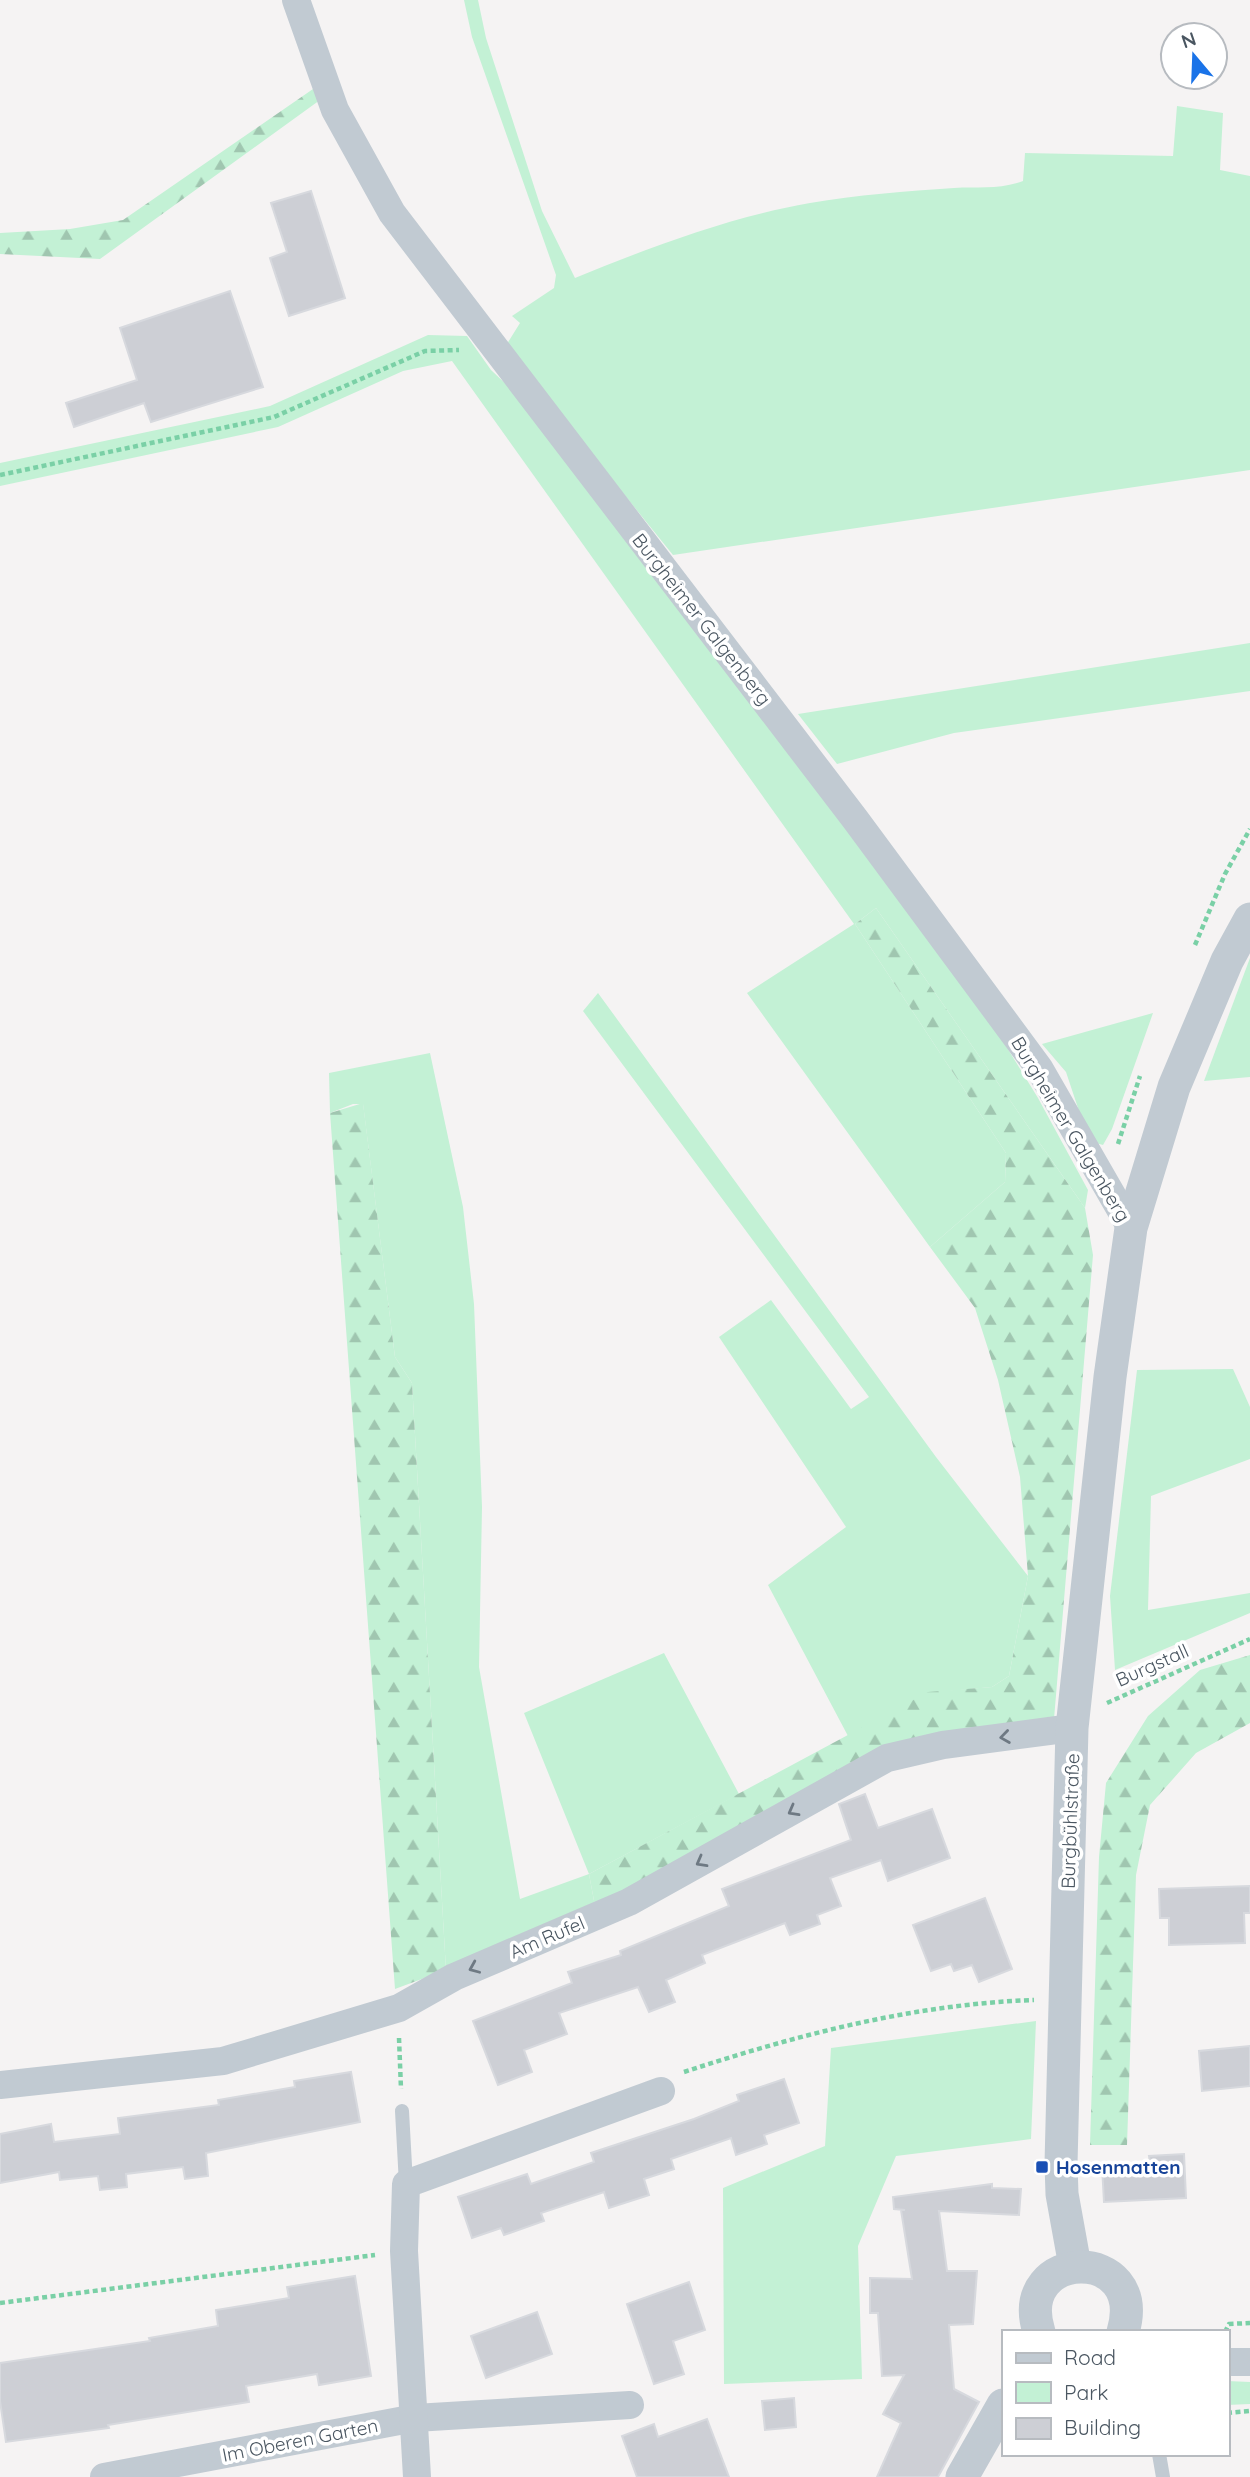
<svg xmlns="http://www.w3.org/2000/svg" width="1250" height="2477" font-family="Quicksand,sans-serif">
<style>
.green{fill:#c3f1d5}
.forest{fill:url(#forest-firs)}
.building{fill:#cdcfd5;stroke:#d7d9de;stroke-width:2}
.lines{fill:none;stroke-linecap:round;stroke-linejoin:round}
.path{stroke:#7ad0a6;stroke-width:4.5;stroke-dasharray:5 3.5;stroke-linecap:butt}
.service{stroke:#c1cad2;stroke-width:14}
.minor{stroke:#c1cad2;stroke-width:28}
.tertiary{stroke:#c1cad2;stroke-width:33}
.oneway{stroke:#6e7983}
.transit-dot{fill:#1a4fb4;stroke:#fff;stroke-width:2.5}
.labels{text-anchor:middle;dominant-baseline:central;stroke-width:7;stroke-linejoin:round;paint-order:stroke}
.street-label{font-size:19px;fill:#4a5661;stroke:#fff}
.transit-label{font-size:19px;font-weight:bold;fill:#164399;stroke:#fff;text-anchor:start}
</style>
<defs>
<pattern id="forest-firs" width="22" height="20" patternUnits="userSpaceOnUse" patternTransform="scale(1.75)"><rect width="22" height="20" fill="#c3f1d5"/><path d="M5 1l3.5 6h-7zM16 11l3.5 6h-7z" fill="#a0c6b0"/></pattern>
</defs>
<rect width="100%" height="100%" fill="#f5f3f3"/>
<!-- green -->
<g class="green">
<path d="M 464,0 L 478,0 L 486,38 L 542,211 L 575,278 C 651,247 729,217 810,203 C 856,195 907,191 954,188 C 979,186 998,190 1023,181 L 1025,153 L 1173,156 L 1177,106 L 1223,113 L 1220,170 L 1250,176 L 1250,470 L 673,555 L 505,347 L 520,323 L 512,316 L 554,288 L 556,275 L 472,37 Z"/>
<path d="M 428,335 L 467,336 L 491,370 L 508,386 L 651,563 L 988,1017 L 1038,1098 L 1088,1190 L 1085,1208 L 876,908 L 855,924 L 1006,1153 L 1005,1182 L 930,1247 L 747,993 L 854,924 L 452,361 L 403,371 L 278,427 L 0,486 L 0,463 L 270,406 Z"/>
<path d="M 1250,643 L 1250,691 L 954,733 L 837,764 L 798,714 Z"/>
<path d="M 1250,958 L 1250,1077 L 1204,1081 Z"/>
<path d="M 598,993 L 936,1457 L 1028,1576 L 1009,1676 L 992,1687 L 928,1693 L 848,1736 L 768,1585 L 846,1527 L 719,1337 L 771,1300 L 851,1409 L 869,1397 L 583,1011 Z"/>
<path d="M 1153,1013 L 1112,1129 L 1103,1145 L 1089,1141 L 1066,1072 L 1042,1044 Z"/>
<path d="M 430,1053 L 463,1207 L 474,1304 L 482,1507 L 479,1667 L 520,1899 L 589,1874 L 524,1713 L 664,1653 L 739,1794 L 589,1874 L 595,1906 L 446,1970 L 412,1383 L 395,1357 L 363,1104 L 353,1104 L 330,1113 L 329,1073 Z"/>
<path d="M 1233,1369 L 1250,1407 L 1250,1459 L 1151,1496 L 1148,1610 L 1250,1593 L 1250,1613 L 1115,1670 L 1110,1596 L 1137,1370 Z"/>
<path d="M 1036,2021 L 1031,2139 L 896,2156 L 858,2246 L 862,2379 L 724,2384 L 723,2188 L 825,2146 L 831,2048 Z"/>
<path d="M 1227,2381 L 1250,2382 L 1250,2404 L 1227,2405 Z"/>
</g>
<!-- forest -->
<g class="forest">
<path d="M 313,89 L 320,100 L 100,259 L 0,254 L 0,233 L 70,229 L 123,220 Z"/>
<path d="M 876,908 L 1085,1208 L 1093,1255 L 1054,1719 L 894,1746 L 595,1906 L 589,1874 L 928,1692 L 992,1687 L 1009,1676 L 1028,1576 L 1020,1477 L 998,1380 L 975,1308 L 930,1247 L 1005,1182 L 1006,1153 L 855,924 Z"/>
<path d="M 363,1103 L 395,1357 L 412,1383 L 446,1970 L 395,1989 L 330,1113 Z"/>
<path d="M 1250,1655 L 1250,1723 L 1196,1753 L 1150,1805 L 1136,1875 L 1127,2145 L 1090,2145 L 1099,1857 L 1106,1783 L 1148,1716 L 1200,1670 Z"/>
</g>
<!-- building -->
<g class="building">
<path d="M 311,191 L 345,298 L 289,316 L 270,258 L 287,252 L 271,203 Z"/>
<path d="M 230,291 L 263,387 L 151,422 L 144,403 L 74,427 L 66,403 L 137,380 L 120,328 Z"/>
<path d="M 865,1794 L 878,1828 L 932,1809 L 950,1858 L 888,1881 L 881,1860 L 830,1878 L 841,1906 L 817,1915 L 820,1924 L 790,1935 L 785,1923 L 702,1955 L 705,1963 L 666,1980 L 675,2002 L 649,2012 L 638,1987 L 559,2013 L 567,2034 L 524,2050 L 532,2072 L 498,2085 L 473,2021 L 572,1983 L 568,1972 L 621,1955 L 620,1951 L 729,1906 L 722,1889 L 851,1840 L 839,1804 Z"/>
<path d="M 1250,1886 L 1250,1913 L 1244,1913 L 1245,1943 L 1169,1945 L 1169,1918 L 1160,1918 L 1159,1889 Z"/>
<path d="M 985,1898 L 1012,1969 L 979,1982 L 972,1965 L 954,1971 L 951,1964 L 931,1971 L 913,1925 Z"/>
<path d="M 1250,2046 L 1250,2086 L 1202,2091 L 1199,2051 Z"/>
<path d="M 351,2072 L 360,2122 L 206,2153 L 208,2176 L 185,2179 L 183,2167 L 126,2174 L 127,2187 L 100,2190 L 98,2176 L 60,2180 L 59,2172 L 0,2183 L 0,2134 L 51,2124 L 54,2142 L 120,2134 L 118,2118 L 219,2105 L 218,2100 L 295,2087 L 294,2081 Z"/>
<path d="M 784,2079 L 799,2123 L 764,2135 L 767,2144 L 736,2155 L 731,2138 L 671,2159 L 674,2169 L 644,2179 L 649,2195 L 609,2208 L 604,2192 L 541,2213 L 544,2221 L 504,2235 L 501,2228 L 472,2238 L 458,2197 L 527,2174 L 531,2184 L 594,2162 L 591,2153 L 694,2119 L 739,2101 L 737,2095 Z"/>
<path d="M 1184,2154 L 1186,2198 L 1104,2202 L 1102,2166 L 1150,2163 L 1149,2156 Z"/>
<path d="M 992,2184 L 992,2188 L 1021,2189 L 1019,2215 L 939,2211 L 947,2271 L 977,2271 L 973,2324 L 949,2325 L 954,2389 L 979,2402 L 938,2477 L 877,2477 L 901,2423 L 883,2414 L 904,2375 L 882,2376 L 878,2313 L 870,2313 L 870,2278 L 912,2279 L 901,2210 L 905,2210 L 894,2209 L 893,2197 Z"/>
<path d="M 355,2276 L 371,2376 L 319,2385 L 317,2374 L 246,2386 L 249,2402 L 108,2425 L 109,2428 L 6,2442 L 0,2401 L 0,2363 L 150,2341 L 149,2338 L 218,2326 L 216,2310 L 289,2298 L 287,2287 Z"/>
<path d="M 689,2282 L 705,2330 L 673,2341 L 684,2374 L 654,2384 L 627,2304 Z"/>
<path d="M 537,2312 L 552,2354 L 486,2378 L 471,2336 Z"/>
<path d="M 794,2398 L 796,2427 L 765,2430 L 762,2401 Z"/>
<path d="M 707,2419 L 729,2477 L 637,2477 L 622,2436 L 654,2424 L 658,2437 Z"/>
</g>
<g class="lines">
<!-- path -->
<g class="path">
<path d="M 0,475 L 274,417 L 425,351 L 459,350"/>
<path d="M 1195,945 L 1225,874 L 1250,829"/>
<path d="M 1118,1144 L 1140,1076"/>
<path d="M 1107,1703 L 1250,1639"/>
<path d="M 399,2038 L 401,2089"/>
<path d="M 684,2072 C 797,2035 914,2004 1034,2000"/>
<path d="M 0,2303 L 375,2255"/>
<path d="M 1225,2332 L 1229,2324 L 1250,2323"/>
<path d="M 1227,2413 L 1250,2411"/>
</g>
<!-- service -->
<g class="service">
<path d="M 402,2111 L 406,2184"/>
<path d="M 1159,2454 L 1163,2477"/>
</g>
<!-- minor -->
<g class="minor">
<path d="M 296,0 L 335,110 L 392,213 L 855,819 L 1039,1068 L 1131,1228"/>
<path d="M 0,2085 L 223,2061 L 399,2008 L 454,1977 L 629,1902 L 887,1758 L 943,1745 L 1072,1728"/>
<path d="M 1227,2362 L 1250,2362"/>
<path d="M 104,2477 L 415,2418 L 630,2405"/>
<path d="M 417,2477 L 404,2251 L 406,2184 L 661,2091"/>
</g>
<!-- tertiary -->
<g class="tertiary">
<path d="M 1075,2266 L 1062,2194 L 1061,2164 L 1072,1728 L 1110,1377 L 1131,1228 L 1174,1087 L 1227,961 L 1250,919"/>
<path d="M 1039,2332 C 1012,2247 1149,2244 1123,2332"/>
<path d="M 962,2477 L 1003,2405"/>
</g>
</g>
<!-- one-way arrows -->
<defs><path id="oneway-chevron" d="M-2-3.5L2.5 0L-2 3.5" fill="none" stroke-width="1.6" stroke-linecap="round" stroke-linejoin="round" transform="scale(1.75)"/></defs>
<g class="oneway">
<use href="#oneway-chevron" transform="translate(1005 1737) rotate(172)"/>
<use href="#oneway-chevron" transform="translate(793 1811) rotate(151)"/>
<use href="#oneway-chevron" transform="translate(701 1862) rotate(151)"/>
<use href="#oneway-chevron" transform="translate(474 1968) rotate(157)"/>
</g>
<!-- markers -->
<rect class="transit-dot" x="1035" y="2160" width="14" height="14" rx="3.5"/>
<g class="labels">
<!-- street labels -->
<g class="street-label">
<text transform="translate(702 619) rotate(52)">Burgheimer Galgenberg</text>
<text transform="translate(1071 1129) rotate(59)">Burgheimer Galgenberg</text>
<text transform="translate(1152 1665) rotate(-24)">Burgstall</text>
<text transform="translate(1070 1821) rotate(-88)">Burgbühlstraße</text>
<text transform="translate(547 1937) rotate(-23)">Am Rufel</text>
<text transform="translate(300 2440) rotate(-11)">Im Oberen Garten</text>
</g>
<!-- transit labels -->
<g class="transit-label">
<text x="1056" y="2167">Hosenmatten</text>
</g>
</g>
<!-- legend -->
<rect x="1002" y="2330" width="228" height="126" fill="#ffffff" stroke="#b7bbc0" stroke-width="2"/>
<rect x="1016" y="2353" width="35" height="10" fill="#c1cad2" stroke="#b7bbc0" stroke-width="2"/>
<text x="1064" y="2365" font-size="21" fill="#4a5661">Road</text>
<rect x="1016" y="2382" width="35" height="21" fill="#c3f1d5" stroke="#b7bbc0" stroke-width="2"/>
<text x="1064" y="2400" font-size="21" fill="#4a5661">Park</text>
<rect x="1016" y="2418" width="35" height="21" fill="#cdcfd5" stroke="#b7bbc0" stroke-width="2"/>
<text x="1064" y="2435" font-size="21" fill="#4a5661">Building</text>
<!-- north arrow -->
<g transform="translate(1194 56) rotate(341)"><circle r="33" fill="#ffffff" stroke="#b7bbc0" stroke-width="2"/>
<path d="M0-5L12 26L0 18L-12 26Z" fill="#1a73e8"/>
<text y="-10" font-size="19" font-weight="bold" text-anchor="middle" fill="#4a5661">N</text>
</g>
</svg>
